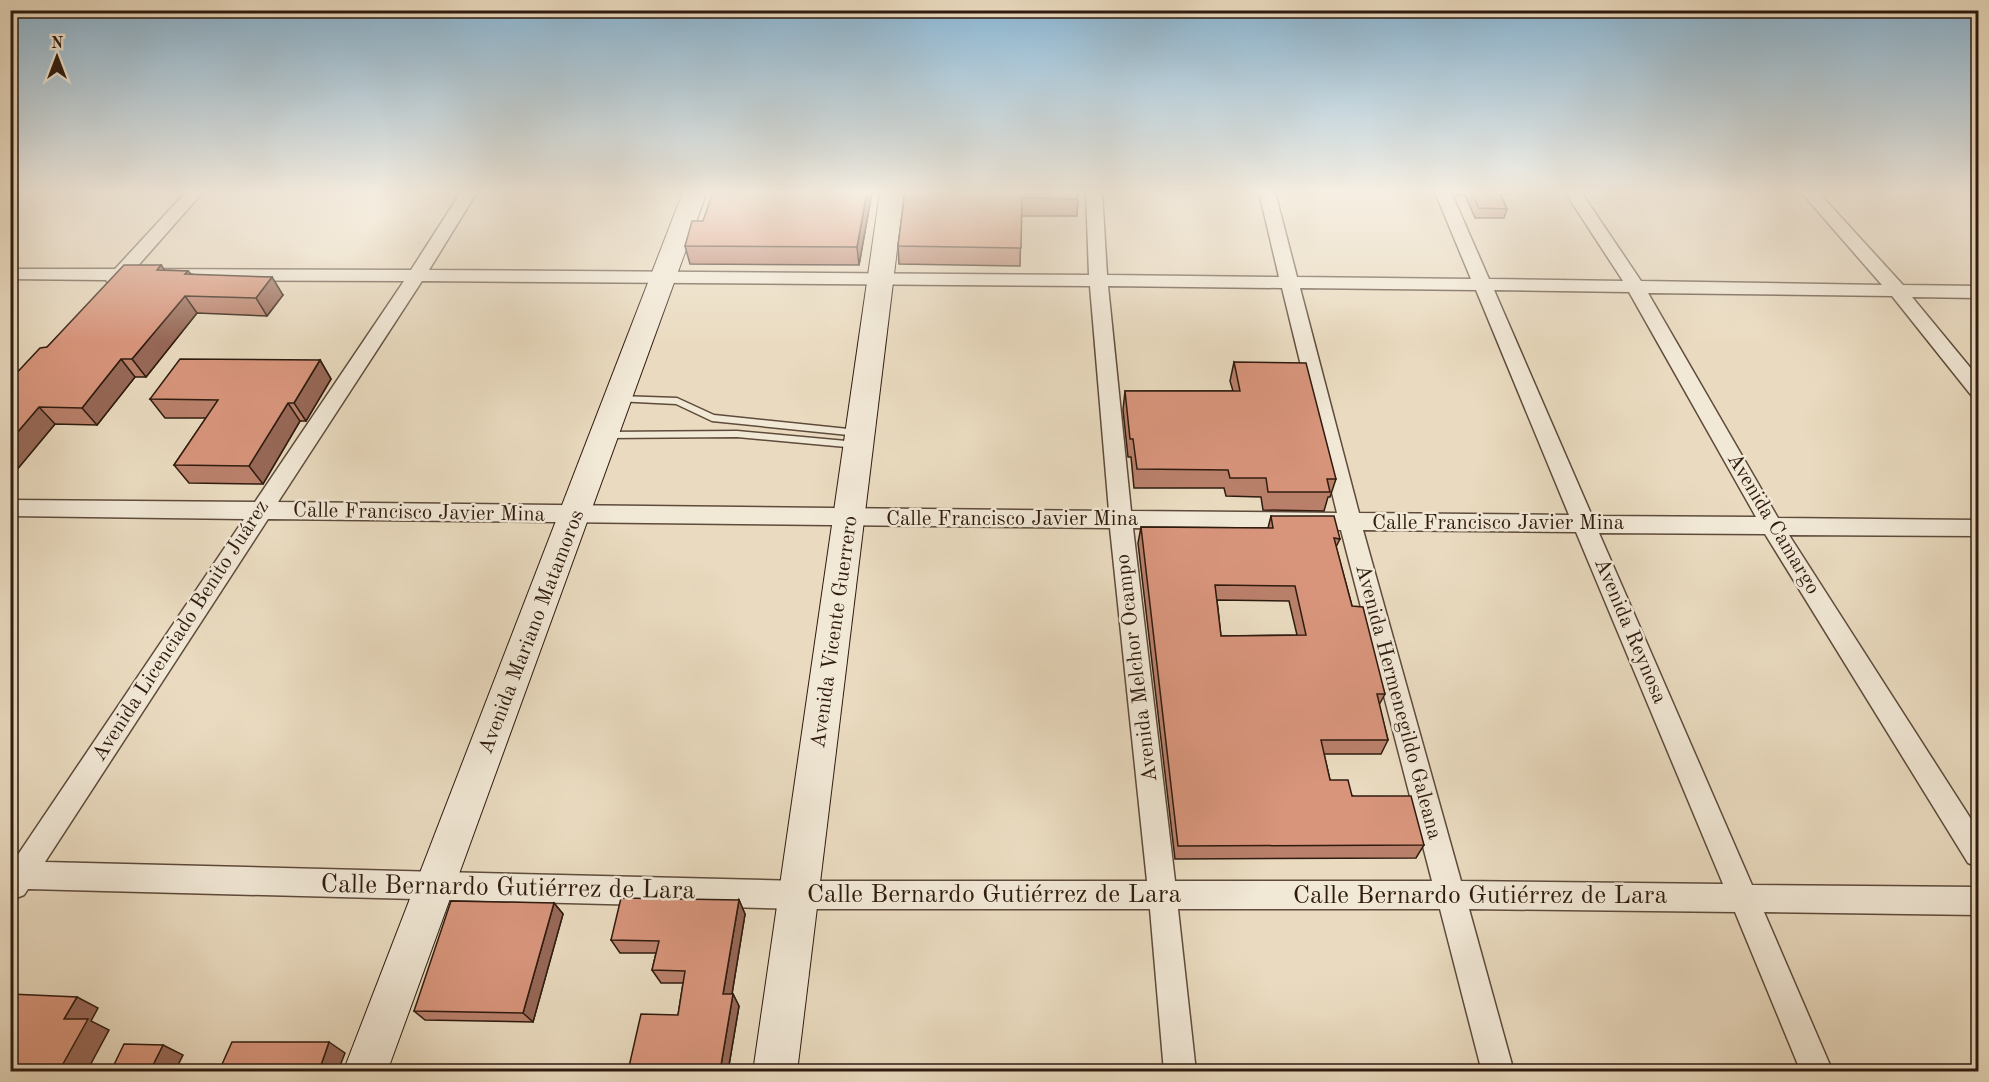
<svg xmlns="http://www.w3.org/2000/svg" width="1989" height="1082" font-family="'Old Standard TT',serif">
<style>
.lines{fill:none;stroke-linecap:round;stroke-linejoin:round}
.lane-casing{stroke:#5e4b3b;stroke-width:3}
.street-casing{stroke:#5e4b3b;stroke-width:3}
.secondary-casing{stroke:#2f1b0f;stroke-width:2}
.lane{fill:#f1e8d6;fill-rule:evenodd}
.street{fill:#f1e8d6;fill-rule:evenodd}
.secondary{fill:#f1e8d6;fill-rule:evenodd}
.wall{fill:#ba806b;stroke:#2f1b0f;stroke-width:1.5;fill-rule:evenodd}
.shaded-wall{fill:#976857;stroke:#2f1b0f;stroke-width:1.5}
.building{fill:#d8957c;stroke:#2f1b0f;stroke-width:1.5;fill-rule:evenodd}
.labels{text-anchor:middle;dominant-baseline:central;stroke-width:5;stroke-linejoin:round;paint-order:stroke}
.street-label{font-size:21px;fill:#2f1b0f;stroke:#f1e8d6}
.near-street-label{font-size:26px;fill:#2f1b0f;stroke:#f1e8d6}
</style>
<rect width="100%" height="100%" fill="#eadbc0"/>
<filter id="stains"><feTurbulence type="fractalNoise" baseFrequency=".00333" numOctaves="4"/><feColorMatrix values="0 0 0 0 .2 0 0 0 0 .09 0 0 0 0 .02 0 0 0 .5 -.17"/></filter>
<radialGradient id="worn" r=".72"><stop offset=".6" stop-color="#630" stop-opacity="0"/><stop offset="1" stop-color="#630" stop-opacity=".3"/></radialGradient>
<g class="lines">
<!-- lane casing -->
<g class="lane-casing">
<g id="lane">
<path d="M 619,396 L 677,398 L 714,415 L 858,430 L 863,433 L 858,436 L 712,421 L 676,404 L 616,401 L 614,399 L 616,397 Z"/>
<path d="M 737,431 L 857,442 L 862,445 L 857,448 L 737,437 L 606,438 L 601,435 L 606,432 Z"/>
</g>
</g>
<!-- street casing -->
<g class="street-casing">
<path id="street" d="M 186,192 L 203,192 L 135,269 L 411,270 L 461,192 L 477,192 L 429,270 L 1089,275 L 1086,192 L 1102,192 L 1107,275 L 1279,277 L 1259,192 L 1275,192 L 1297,277 L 1471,279 L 1435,192 L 1451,192 L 1489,279 L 1623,281 L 1565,192 L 1581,192 L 1641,281 L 1882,285 L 1801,192 L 1818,192 L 1903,285 L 1978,286 L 1978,298 L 1912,297 L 1978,377 L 1978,397 L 1971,395 L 1892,296 L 1648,293 L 1778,518 L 1978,520 L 1978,536 L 1789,535 L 1978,830 L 1978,867 L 1968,863 L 1765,534 L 1599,533 L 1752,885 L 1978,887 L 1978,915 L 1764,912 L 1833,1072 L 1801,1072 L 1735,912 L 1469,909 L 1514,1072 L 1482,1072 L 1440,909 L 1178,909 L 1196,1072 L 1164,1072 L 1150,909 L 799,909 L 28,889 L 24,895 L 14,899 L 10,897 L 10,861 L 13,862 L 244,519 L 10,516 L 10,500 L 255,502 L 404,281 L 125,280 L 115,286 L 109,284 L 106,280 L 10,279 L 10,269 L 115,269 ZM 422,281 L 1090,286 L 1109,511 L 278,502 ZM 1108,286 L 1282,288 L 1337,513 L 1131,511 ZM 1300,288 L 1476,290 L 1569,515 L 1359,513 ZM 1494,290 L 1629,292 L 1756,517 L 1592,516 ZM 268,519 L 1110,528 L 1147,881 L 799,881 L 45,862 ZM 1133,528 L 1341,530 L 1432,881 L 1175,881 ZM 1363,530 L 1576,532 L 1723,884 L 1461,881 Z"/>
</g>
<!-- secondary casing -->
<g class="secondary-casing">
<g id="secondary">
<path d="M 683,192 L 707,192 L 387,1072 L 343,1072 Z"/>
<path d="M 880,192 L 904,192 L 797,1072 L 753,1072 Z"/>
</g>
</g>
<!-- lane -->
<use href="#lane" class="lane"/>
<!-- street -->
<use href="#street" class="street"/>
<!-- secondary -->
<use href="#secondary" class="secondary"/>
</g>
<!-- wall -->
<g class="wall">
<path d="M 872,192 L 859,265 L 690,264 L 685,246 L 703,221 Z"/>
<path d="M 905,192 L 1078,199 L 1077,216 L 1021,216 L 1020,266 L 899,264 L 898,246 Z"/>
<path d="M 1456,192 L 1508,192 L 1507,195 L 1501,195 L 1507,209 L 1504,218 L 1475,218 L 1465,195 L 1457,195 Z"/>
<path d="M 161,265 L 164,270 L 188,271 L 191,274 L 283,295 L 267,316 L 197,313 L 146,377 L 135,377 L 97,425 L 55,424 L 10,478 L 47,347 Z"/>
<path d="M 320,360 L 331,379 L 306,421 L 300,421 L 263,484 L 189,483 L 174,465 L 206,418 L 165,418 L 150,399 Z"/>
<path d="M 1234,362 L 1336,479 L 1330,497 L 1328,497 L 1324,511 L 1263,510 L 1261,497 L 1226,496 L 1224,488 L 1134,488 L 1131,457 L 1128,457 L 1123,410 L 1125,391 L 1233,391 L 1230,381 Z"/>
<path d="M 1271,516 L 1340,539 L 1336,547 L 1352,606 L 1385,694 L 1379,705 L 1388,740 L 1381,754 L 1324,754 L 1330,780 L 1424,845 L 1416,858 L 1175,859 L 1138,543 L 1141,527 L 1268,528 ZM 1217,600 L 1289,601 L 1297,635 L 1221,636 Z"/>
<path d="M 739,900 L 745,914 L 732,994 L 733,994 L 739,1006 L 728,1071 L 628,1071 L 678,1015 L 683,983 L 661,983 L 652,970 L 656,953 L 620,953 L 611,940 Z"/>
<path d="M 554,903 L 563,914 L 533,1022 L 425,1020 L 414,1011 Z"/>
</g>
<!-- shaded-wall -->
<g class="shaded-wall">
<path d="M 867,192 L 872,192 L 859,265 L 857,247 Z"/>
<path d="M 161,265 L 173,282 L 157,270 Z"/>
<path d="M 272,277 L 283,295 L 267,316 L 256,298 Z"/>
<path d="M 185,296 L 197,313 L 146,377 L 132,359 Z"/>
<path d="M 121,359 L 135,377 L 97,425 L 82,408 Z"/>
<path d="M 320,360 L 331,379 L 306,421 L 294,403 Z"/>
<path d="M 288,403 L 300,421 L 263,484 L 249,466 Z"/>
<path d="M 39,407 L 55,424 L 10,478 L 10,441 Z"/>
<path d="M 739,900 L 745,914 L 730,1006 L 723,994 Z"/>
<path d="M 554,903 L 563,914 L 533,1022 L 523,1013 Z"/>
<path d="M 733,994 L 739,1006 L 728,1071 L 720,1071 Z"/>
<path d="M 77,997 L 98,1008 L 91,1021 L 109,1030 L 87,1071 L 59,1071 L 64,1019 Z"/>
<path d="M 329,1042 L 345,1053 L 338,1071 L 319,1071 Z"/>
<path d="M 163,1045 L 183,1055 L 175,1071 L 150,1071 Z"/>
</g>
<!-- building -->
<g class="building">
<path d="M 713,192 L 867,192 L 857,247 L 685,246 L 692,221 L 703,221 Z"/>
<path d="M 905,192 L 1078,192 L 1078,199 L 1022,198 L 1021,248 L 898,246 Z"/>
<path d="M 1471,192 L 1499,192 L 1507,209 L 1479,208 Z"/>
<path d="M 124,265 L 161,265 L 157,270 L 188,271 L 185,274 L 272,277 L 256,298 L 185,296 L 132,359 L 121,359 L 82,408 L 39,407 L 10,441 L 10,380 L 40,348 L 47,347 Z"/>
<path d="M 180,359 L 320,360 L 294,403 L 288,403 L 249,466 L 174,465 L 218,400 L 150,399 Z"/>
<path d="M 1234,362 L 1306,363 L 1336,479 L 1327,479 L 1330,492 L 1268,492 L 1266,478 L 1230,478 L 1228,470 L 1137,469 L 1133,439 L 1130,439 L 1125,391 L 1240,391 Z"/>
<path d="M 1271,516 L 1334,516 L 1340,539 L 1334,538 L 1352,606 L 1363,607 L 1385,694 L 1377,694 L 1388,740 L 1321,740 L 1330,780 L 1348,780 L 1352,796 L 1411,796 L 1424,845 L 1178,846 L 1141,527 L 1273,528 ZM 1215,585 L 1295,586 L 1306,635 L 1221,636 Z"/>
<path d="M 621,898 L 739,900 L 723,994 L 733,994 L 720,1071 L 628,1071 L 641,1014 L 678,1015 L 685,971 L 652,970 L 659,941 L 611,940 Z"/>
<path d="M 451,901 L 554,903 L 523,1013 L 414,1011 Z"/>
<path d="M 10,994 L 77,997 L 64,1019 L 88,1019 L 59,1071 L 10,1071 Z"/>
<path d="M 232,1042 L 329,1042 L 319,1071 L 219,1071 Z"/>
<path d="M 124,1044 L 163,1045 L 150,1071 L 111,1071 Z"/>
</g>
<!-- sky -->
<linearGradient id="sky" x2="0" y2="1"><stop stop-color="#88b6d5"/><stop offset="0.56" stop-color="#f6efe3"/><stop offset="1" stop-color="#f6efe3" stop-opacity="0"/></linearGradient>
<rect width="1989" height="343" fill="url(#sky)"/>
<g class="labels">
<!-- street labels -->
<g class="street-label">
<text transform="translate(419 513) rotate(1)">Calle Francisco Javier Mina</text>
<text x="1012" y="519">Calle Francisco Javier Mina</text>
<text x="1498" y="523">Calle Francisco Javier Mina</text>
<text transform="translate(1773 524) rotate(59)">Avenida Camargo</text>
<text transform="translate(181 631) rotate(-57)">Avenida Licenciado Benito Juárez</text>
<text transform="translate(1630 631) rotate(67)">Avenida Reynosa</text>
<text transform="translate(532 632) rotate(-69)">Avenida Mariano Matamoros</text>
<text transform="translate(835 632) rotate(-82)">Avenida Vicente Guerrero</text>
<text transform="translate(1137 668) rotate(-97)">Avenida Melchor Ocampo</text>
<text transform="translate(1398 702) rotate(75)">Avenida Hermenegildo Galeana</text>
</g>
<!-- near-street labels -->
<g class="near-street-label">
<text transform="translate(508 888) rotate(1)">Calle Bernardo Gutiérrez de Lara</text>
<text x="994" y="895">Calle Bernardo Gutiérrez de Lara</text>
<text x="1480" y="896">Calle Bernardo Gutiérrez de Lara</text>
</g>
</g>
<!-- margin -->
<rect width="1989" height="1082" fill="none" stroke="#eadbc0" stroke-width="36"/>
<rect x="12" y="12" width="1965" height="1058" fill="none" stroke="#2f1b0f" stroke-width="3"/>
<rect x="18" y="18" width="1953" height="1046" fill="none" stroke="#2f1b0f" stroke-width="1.5"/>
<!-- north arrow -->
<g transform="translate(57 57)" stroke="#f1e8d6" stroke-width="4.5" paint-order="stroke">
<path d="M0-4.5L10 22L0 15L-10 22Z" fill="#2f1b0f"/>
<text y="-9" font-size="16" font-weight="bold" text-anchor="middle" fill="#2f1b0f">N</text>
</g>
<rect width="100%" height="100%" filter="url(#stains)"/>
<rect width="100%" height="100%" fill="url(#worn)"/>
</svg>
